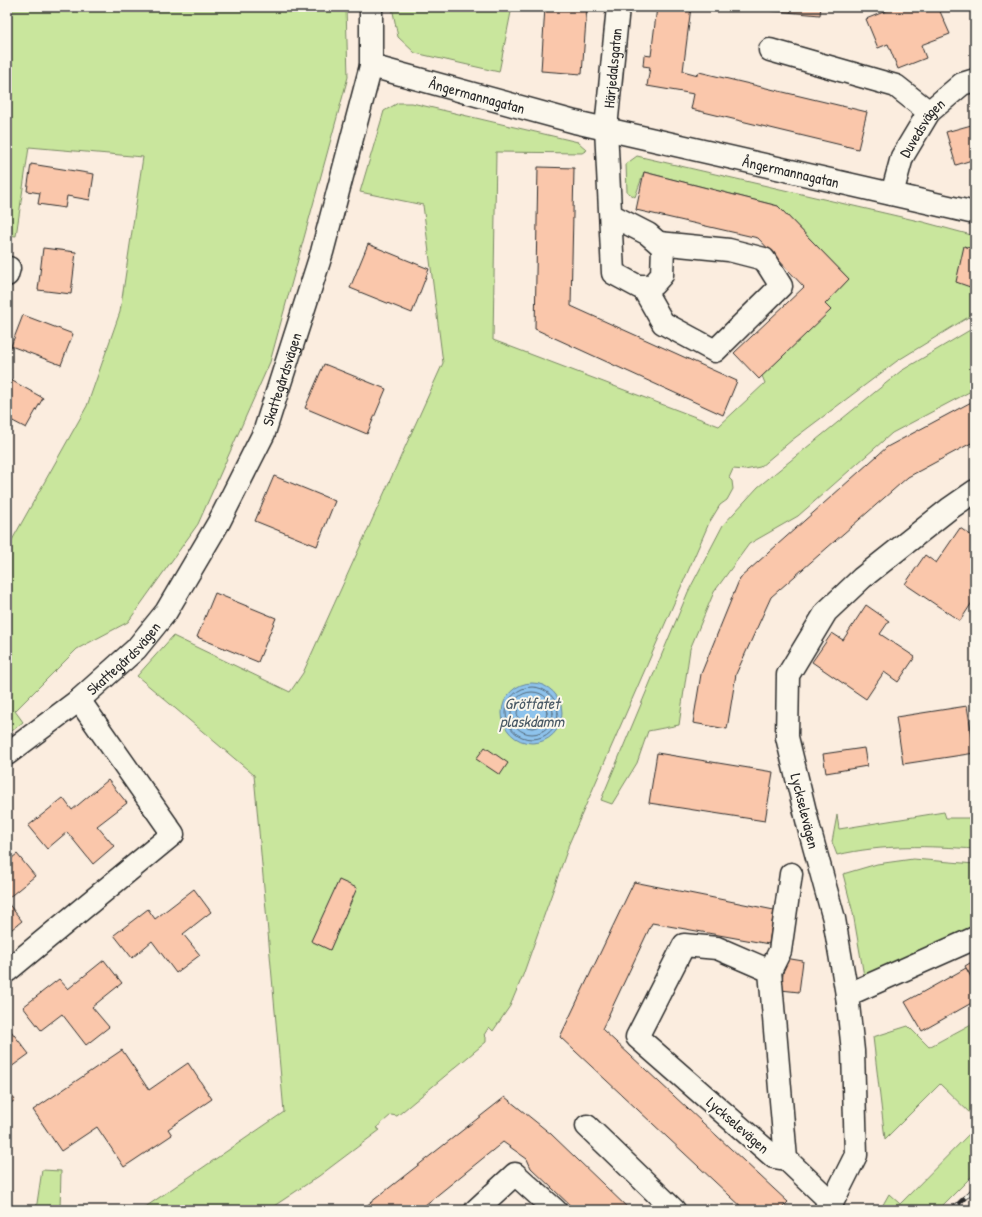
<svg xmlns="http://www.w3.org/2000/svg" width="982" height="1217" font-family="'Patrick Hand',sans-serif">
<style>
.green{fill:#c9e69d;stroke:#7a8864}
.water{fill:#8ec3ec;stroke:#66869f}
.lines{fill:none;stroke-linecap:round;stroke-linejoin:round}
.shore{stroke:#536878;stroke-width:1}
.building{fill:#fac7ab;stroke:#2b2b2b}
.minor-casing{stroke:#2b2b2b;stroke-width:25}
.minor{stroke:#fbf7ec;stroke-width:22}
.rail-casing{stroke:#2b2b2b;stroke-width:4.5}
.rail{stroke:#fbf7ec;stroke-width:3;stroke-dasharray:9;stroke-linecap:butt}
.labels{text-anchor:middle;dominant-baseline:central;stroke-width:4;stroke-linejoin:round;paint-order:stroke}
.street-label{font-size:15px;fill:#2b2b2b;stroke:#fbf7ec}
.water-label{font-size:16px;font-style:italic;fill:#495965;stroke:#fbf7ec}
</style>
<rect width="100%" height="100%" fill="#fbeddf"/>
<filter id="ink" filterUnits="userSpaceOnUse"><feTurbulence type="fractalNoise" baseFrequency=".025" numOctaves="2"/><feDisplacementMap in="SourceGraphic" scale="8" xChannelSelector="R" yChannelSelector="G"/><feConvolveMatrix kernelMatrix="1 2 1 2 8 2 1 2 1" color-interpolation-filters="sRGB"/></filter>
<g filter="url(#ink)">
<!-- green -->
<g class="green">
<path d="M 7,7 L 346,7 L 348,77 L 270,362 L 198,524 L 128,622 L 77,649 L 15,711 L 23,722 L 7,735 L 7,549 L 87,406 L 120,312 L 143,157 L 29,147 L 16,236 L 7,235 Z"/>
<path d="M 392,7 L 512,7 L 499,72 L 415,53 L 398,37 Z"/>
<path d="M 398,103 L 412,103 L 578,142 L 587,150 L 582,153 L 496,152 L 493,340 L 719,426 L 765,383 L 762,376 L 830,310 L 825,304 L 849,279 L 778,206 L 644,172 L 635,197 L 627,192 L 626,164 L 637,156 L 923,222 L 975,236 L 975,313 L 897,361 L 792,440 L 760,467 L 745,470 L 733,469 L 729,478 L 732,481 L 733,489 L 727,500 L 720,505 L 709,523 L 568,846 L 568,848 L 523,975 L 510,1006 L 493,1031 L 489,1027 L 484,1035 L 486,1037 L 486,1042 L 397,1116 L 391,1115 L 376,1128 L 380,1130 L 319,1176 L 268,1210 L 141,1210 L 284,1112 L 254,775 L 137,676 L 173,636 L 290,692 L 303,673 L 443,363 L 423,205 L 360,192 L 384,111 Z"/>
<path d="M 975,327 L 975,389 L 892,433 L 798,516 L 749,544 L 714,592 L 690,649 L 679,725 L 648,731 L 637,763 L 612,804 L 601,800 L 688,592 L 723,525 L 758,487 L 901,371 Z"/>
<path d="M 944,812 L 946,818 L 968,818 L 975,817 L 975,849 C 929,846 883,844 837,855 L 832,842 L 837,815 L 839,829 Z"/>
<path d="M 913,859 L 975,864 L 975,930 L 864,976 L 853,913 L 843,874 L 877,864 Z"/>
<path d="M 975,1022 L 975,1118 L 940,1084 L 885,1139 L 873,1037 L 908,1026 L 929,1047 Z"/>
<path d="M 975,1128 L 975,1173 L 938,1210 L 880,1210 L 889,1194 L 900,1204 Z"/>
<path d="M 42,1170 L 61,1171 L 60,1210 L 36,1210 Z"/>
</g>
<!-- water -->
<circle class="water" cx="532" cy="713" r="30"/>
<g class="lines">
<!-- shore -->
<g class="shore">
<circle cx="532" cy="713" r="26"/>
<circle cx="532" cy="713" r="21"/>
<circle cx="532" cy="713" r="15"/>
</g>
</g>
<!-- building -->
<g class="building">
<path d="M 545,7 L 587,7 L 582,74 L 541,71 Z"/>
<path d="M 657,7 L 691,7 L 683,71 L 698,75 L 699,72 L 867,112 L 858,149 L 691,109 L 694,94 L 647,86 L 650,67 L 643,66 L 644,55 L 651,56 Z"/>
<path d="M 741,7 L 821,7 L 820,15 L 741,8 Z"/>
<path d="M 890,7 L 925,7 L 925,9 L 930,7 L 938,7 L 950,34 L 921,45 L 926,58 L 898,69 L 888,44 L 878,48 L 866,19 L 891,9 Z"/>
<path d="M 975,124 L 975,159 L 956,165 L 946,132 Z"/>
<path d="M 31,164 L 94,174 L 90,200 L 67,196 L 65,208 L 38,204 L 40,193 L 27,191 Z"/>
<path d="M 538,167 L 574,168 L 571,306 L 737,381 L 723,415 L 535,329 Z"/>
<path d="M 644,172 L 778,206 L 849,279 L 825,304 L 831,310 L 759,379 L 734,353 L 804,287 L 758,238 L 636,210 Z"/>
<path d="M 368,244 L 429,269 L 412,313 L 350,288 Z"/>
<path d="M 964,246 L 975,250 L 975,279 L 973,288 L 956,282 Z"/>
<path d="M 43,248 L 76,252 L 71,294 L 38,290 Z"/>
<path d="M 23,315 L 73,334 L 61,365 L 11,346 Z"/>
<path d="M 324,364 L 386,389 L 367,434 L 305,408 Z"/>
<path d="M 9,379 L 43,398 L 26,428 L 7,418 L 7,382 Z"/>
<path d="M 975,400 L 975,441 L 908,477 L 771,597 L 736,674 L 727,729 L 693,723 L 701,674 L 740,578 L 887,447 Z"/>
<path d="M 274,476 L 335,501 L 317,546 L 255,521 Z"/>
<path d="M 960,528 L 975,538 L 975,554 L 974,556 L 975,557 L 975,598 L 960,621 L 905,584 L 925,555 L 936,563 Z"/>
<path d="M 215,593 L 276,618 L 258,662 L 197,637 Z"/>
<path d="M 866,605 L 889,621 L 880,634 L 915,657 L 898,682 L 884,672 L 866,699 L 812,662 L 832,633 L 843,640 Z"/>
<path d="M 967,706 L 975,753 L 903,764 L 896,717 Z"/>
<path d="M 485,747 L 508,763 L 500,775 L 476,759 Z"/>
<path d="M 864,748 L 867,766 L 826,773 L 823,754 Z"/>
<path d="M 657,753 L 773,772 L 765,821 L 649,803 Z"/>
<path d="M 108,780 L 127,803 L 97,826 L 114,846 L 93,864 L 67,832 L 47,849 L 28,826 L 63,798 L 72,810 Z"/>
<path d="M 17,854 L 35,876 L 7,899 L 7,862 Z"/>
<path d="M 339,880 L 357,888 L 330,950 L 311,941 Z"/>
<path d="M 634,882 L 774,910 L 769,944 L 652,923 L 602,1029 L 788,1202 L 780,1210 L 745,1210 L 560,1037 Z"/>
<path d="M 194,889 L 211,912 L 183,934 L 200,955 L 176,973 L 152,941 L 132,958 L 114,935 L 148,909 L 155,919 Z"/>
<path d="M 7,902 L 22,921 L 7,933 Z"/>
<path d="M 785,958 L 803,961 L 799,992 L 781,990 Z"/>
<path d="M 104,960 L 122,983 L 92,1007 L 109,1027 L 86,1045 L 62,1014 L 41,1030 L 23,1007 L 59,979 L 68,989 Z"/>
<path d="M 975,960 L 975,984 L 965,966 Z"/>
<path d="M 966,968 L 975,984 L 975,1001 L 922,1031 L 905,1002 Z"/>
<path d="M 11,1031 L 29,1054 L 7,1070 L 7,1034 Z"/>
<path d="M 122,1050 L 149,1090 L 188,1063 L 212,1099 L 168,1129 L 172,1135 L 124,1167 L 97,1127 L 61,1151 L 33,1110 Z"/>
<path d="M 7,1089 L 15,1100 L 7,1106 Z"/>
<path d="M 505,1097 L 551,1134 L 630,1210 L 575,1210 L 531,1168 L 527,1159 L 503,1142 L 419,1210 L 361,1210 Z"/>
</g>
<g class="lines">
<!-- minor casing -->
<g class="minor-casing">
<g id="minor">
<path d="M 770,50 L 896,86 L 929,112"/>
<path id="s1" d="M 371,66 L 575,122 L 975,213"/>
<path id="s2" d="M 892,194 L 902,157 L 929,112 L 962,84 L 975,80"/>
<path id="s3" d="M 611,215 L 648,234 L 663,247 L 662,275 L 653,285 L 639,287 L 613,273 L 606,128 L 618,7"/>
<path d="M 7,275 L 9,268"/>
<path d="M 642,286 L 663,323 L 715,351 L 781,286 L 764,259 L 729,250 L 659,243"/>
<path id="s4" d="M 7,754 L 79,700 L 136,649 L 166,612 L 219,522 L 264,433 L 322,252 L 371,66 L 371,7"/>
<path d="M 7,971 L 173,834 L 79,700"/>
<path d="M 770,971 L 780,951 L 791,874"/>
<path d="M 847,995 L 975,938"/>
<path d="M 587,1126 L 674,1210"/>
<path d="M 786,1159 L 774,1157 L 637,1037 L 684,945 L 717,948 L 770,971 L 786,1159 L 832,1203"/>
<path d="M 476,1210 L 515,1174 L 555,1210"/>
<path d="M 825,1210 L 832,1203 L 856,1155 L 853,1051 L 847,995 L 834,919 L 809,828 L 787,737 L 788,675 L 826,612 L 862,578 L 949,509 L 975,491"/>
</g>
</g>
<!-- minor -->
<use href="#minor" class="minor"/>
<!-- rail casing -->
<g class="rail-casing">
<g id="rail">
<path d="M 952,1210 L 975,1188"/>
<path d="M 970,1210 L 975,1205"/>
</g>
</g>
<!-- rail -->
<use href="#rail" class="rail"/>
</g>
</g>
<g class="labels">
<!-- street labels -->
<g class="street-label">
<text stroke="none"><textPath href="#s3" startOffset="352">Härjedalsgatan</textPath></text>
<text stroke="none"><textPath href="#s1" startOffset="110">Ångermannagatan</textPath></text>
<text stroke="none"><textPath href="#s2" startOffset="74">Duvedsvägen</textPath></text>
<text stroke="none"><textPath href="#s1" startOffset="433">Ångermannagatan</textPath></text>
<text stroke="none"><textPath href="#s4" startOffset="475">Skattegårdsvägen</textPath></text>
<text stroke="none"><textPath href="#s4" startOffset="151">Skattegårdsvägen</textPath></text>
<text transform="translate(805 811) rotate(76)">Lyckselevägen</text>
<text transform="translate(738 1125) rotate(41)">Lyckselevägen</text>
</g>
<!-- water labels -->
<g class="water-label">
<text x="532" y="703">Grötfatet<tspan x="532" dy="18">plaskdamm</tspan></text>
</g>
</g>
<!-- margin -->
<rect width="982" height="1217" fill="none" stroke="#fbf7ec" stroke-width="24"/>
<rect x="12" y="12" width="958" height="1193" fill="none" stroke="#2b2b2b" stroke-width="1.5" filter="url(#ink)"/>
</svg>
